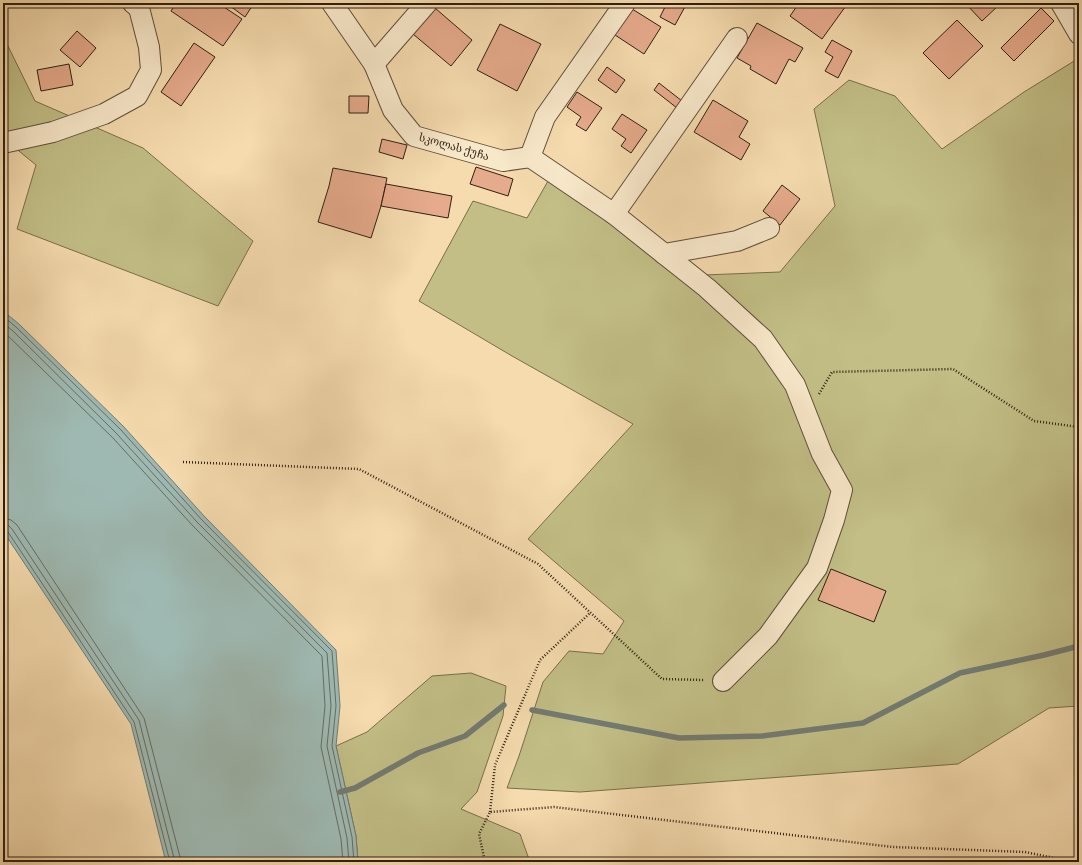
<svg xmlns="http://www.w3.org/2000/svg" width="1082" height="865" font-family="'IM FELL French Canon','Noto Serif Georgian',serif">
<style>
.green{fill:#c2be86;stroke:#796e4c}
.water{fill:#9eb9b2;stroke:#727b72}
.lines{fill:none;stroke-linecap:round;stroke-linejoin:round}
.shore{stroke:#676c62;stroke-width:1}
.stream{stroke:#727b72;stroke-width:5.5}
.building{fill:#e6aa8c;stroke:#301f13}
.minor-casing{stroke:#614e3a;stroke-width:22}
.path{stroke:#301f13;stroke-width:2.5;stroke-dasharray:1 2;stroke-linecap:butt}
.minor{stroke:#f8e8ca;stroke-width:20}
.labels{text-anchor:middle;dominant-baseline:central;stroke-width:3;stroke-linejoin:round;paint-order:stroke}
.street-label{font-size:11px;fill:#301f13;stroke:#f8e8ca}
</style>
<rect width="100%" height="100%" fill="#f5dbae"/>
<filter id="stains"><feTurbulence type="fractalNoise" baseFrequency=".005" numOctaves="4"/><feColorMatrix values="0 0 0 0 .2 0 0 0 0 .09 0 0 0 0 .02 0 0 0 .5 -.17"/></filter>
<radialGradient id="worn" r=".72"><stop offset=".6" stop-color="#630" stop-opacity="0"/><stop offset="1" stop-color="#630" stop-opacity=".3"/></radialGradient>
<!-- green -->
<g class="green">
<path d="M 3,36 L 35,101 L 143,148 L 253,241 L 218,306 L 17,229 L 36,165 L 3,138 Z"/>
<path d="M 1079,58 L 1079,706 L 1049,708 L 958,764 L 580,792 L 507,788 L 519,756 L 543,682 L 569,651 L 603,654 L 624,621 L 528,539 L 633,424 L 512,356 L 419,301 L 473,201 L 527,218 L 548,181 L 605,217 L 678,276 L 780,272 L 835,206 L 814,109 L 849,80 L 895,96 L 942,149 L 1024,92 Z"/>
<path d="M 471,673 L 506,686 L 503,716 L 477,792 L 461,809 L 520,834 L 530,862 L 358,862 L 356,836 L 336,746 L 367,732 L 432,676 Z"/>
</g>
<!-- water -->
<path class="water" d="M 3,311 L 19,324 L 124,427 L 204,516 L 336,650 L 340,706 L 336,746 L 356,836 L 358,862 L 166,862 L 131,724 L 3,531 Z"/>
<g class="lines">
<!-- shore -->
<g class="shore">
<path d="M 3,316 L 17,328 L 121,430 L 201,519 L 332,651 L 336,706 L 332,746 L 352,837 L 354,862"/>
<path d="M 3,323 L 13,331 L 117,434 L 197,522 L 327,653 L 331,706 L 327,746 L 347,838 L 349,862"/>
<path d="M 3,331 L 113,438 L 193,526 L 322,656 L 325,706 L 321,747 L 341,839 L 343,862"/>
<path d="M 3,518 L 11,520 L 17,525 L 144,718 L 180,857 L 181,862"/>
<path d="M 3,524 L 8,525 L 12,529 L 139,720 L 175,862"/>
<path d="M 3,530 L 6,530 L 8,532 L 134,722 L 170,862"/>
</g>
<!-- stream -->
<g class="stream">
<path d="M 532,710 L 679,738 L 762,736 L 863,723 L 960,673 L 1044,655 L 1079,646"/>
<path d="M 340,792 L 355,788 L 418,753 L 465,736 L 504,705"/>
</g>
</g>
<!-- building -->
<g class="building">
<path d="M 172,3 L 218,3 L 242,19 L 223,46 L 171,11 L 175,5 Z"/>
<path d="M 226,3 L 254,3 L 245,17 Z"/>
<path d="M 662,3 L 687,3 L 675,25 L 660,17 L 666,5 Z"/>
<path d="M 799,3 L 848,3 L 822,39 L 790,16 Z"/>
<path d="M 965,3 L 1001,3 L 982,21 Z"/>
<path d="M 629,7 L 661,27 L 644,54 L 612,33 Z"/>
<path d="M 435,8 L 472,40 L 451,66 L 413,34 Z"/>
<path d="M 1041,8 L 1054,21 L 1014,61 L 1001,48 Z"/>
<path d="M 957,20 L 983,46 L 949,79 L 923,53 Z"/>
<path d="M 757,23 L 803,48 L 795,62 L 789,59 L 776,84 L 750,69 L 751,66 L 737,58 Z"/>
<path d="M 500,24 L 541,44 L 517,91 L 477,70 Z"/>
<path d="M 77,31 L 96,48 L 80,67 L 60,50 Z"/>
<path d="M 832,40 L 852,51 L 838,78 L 825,71 L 833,57 L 825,52 Z"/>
<path d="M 194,43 L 215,57 L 181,106 L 161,92 Z"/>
<path d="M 69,64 L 73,85 L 41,91 L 37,70 Z"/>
<path d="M 607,67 L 625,80 L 616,93 L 598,80 Z"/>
<path d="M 659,83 L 682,101 L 677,108 L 654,90 Z"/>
<path d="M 577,92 L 602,108 L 586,131 L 576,125 L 581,117 L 567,107 Z"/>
<path d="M 349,96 L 369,96 L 368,113 L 349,113 Z"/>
<path d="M 713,100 L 748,121 L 739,137 L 750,144 L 741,160 L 694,132 Z"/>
<path d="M 622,114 L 647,130 L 631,153 L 621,146 L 626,139 L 612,129 Z"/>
<path d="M 382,139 L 407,145 L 403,159 L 379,152 Z"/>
<path d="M 476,167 L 513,179 L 508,196 L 470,184 Z"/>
<path d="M 333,168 L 387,178 L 381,206 L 371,238 L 318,222 L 329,186 Z"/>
<path d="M 386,184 L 452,196 L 448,218 L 381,206 Z"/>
<path d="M 782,185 L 800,199 L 780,225 L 763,211 Z"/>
<path d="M 831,569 L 886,591 L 874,622 L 818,600 Z"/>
</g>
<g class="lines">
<!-- minor casing -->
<g class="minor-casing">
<g id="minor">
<path d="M 332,3 L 374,64 L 393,110 L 414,136 L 503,161 L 530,157 L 614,214 L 707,288 L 763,339 L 795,385 L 822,454 L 842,490 L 834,520 L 817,568 L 768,636 L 723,681"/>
<path d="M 1061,3 L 1079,34"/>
<path d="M 374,64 L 427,3"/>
<path d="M 3,143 L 53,132 L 104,114 L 137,96 L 151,70 L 149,47 L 139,8 L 133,3"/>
<path d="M 530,157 L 545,117 L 625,3"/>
<path d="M 614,214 L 737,38"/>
<path d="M 664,254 L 737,241 L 769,228"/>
</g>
</g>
<!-- path -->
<g class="path">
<path d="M 819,394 L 832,372 L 953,369 L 1034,421 L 1079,427"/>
<path d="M 183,462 L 359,469 L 538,564 L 662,679 L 704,680"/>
<path d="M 490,812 L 495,765 L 540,660 L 590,613"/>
<path d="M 485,862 L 479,834 L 490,812 L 554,807 L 893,847 L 1025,852 L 1074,862"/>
</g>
<!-- minor -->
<use href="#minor" class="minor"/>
</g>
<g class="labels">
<!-- street labels -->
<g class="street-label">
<text transform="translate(454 147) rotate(16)">სკოლას ქუჩა</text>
</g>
</g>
<!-- margin -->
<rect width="1082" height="865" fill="none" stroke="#f5dbae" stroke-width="16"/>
<rect x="4" y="4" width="1074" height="857" fill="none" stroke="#301f13" stroke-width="2"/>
<rect x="8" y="8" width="1066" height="849" fill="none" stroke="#301f13"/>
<rect width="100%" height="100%" filter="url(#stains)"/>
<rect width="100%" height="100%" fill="url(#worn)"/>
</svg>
